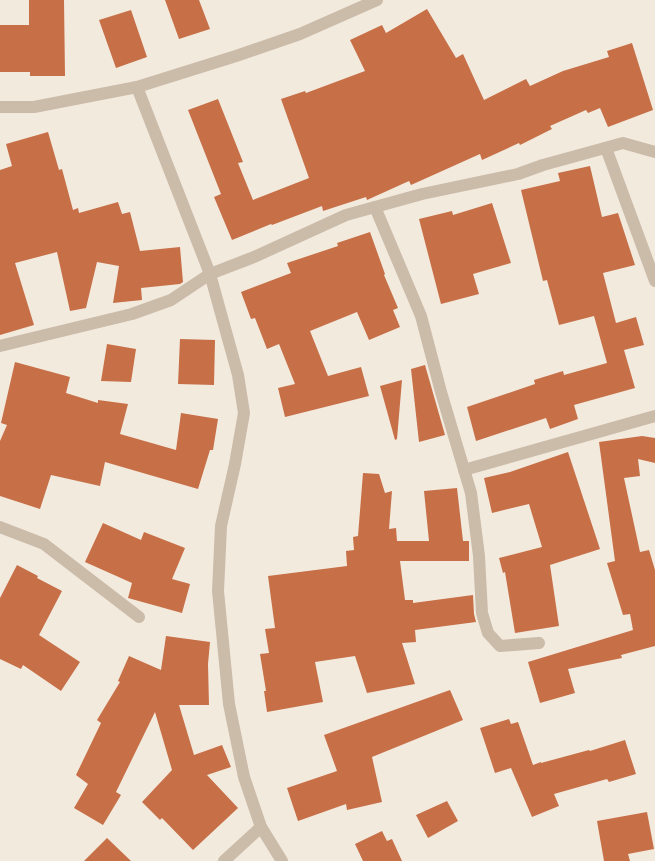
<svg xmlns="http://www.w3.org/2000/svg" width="655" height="861" font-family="'DejaVu Sans',sans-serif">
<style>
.building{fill:#c76f47}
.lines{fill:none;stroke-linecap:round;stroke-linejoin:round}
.minor{stroke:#cbbba9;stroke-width:12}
</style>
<rect width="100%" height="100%" fill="#f3eade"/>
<!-- building -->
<g class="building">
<path d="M 29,0 L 64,0 L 65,76 L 30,76 L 30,72 L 0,72 L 0,25 L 29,25 Z"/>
<path d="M 165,0 L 199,0 L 210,29 L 179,39 Z"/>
<path d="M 427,9 L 456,58 L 463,54 L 484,100 L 526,79 L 530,86 L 563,71 L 609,57 L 607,51 L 632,43 L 653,110 L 608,127 L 600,108 L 588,113 L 586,110 L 550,126 L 552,129 L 520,145 L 519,143 L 482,160 L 480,154 L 411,185 L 409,181 L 367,200 L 366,197 L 323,211 L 322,206 L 272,225 L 271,224 L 232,240 L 214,197 L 221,194 L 188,110 L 218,99 L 243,162 L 238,163 L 253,200 L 309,178 L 281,99 L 305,91 L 306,93 L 365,71 L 350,40 L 382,25 L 386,33 Z"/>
<path d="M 131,10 L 147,57 L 116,68 L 99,20 Z"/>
<path d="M 48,132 L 59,170 L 62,169 L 73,210 L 78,208 L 79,213 L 118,202 L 122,214 L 130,212 L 140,251 L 180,247 L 183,282 L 180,284 L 141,288 L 142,300 L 113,303 L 119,266 L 97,262 L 86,308 L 70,311 L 57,252 L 15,263 L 34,325 L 0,335 L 0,170 L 12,166 L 6,144 Z"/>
<path d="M 590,166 L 602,217 L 618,213 L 635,265 L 603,273 L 616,323 L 636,317 L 644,345 L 624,350 L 635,388 L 574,405 L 578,419 L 550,429 L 546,418 L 476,441 L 467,407 L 535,384 L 534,380 L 563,371 L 564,375 L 607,363 L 594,316 L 559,325 L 547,280 L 543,281 L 521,190 L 560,181 L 558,173 Z"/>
<path d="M 492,203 L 511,263 L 473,274 L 479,294 L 441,304 L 419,219 L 452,211 L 453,215 Z"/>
<path d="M 370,232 L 385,274 L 384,275 L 398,308 L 393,310 L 400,327 L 369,340 L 357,312 L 310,331 L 328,376 L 361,367 L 369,396 L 285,417 L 278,388 L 295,384 L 279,344 L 267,349 L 255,318 L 251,319 L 241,292 L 291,273 L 287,263 L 338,246 L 337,243 Z"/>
<path d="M 180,339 L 215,340 L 214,385 L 178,384 Z"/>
<path d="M 107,344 L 136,349 L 131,382 L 101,381 Z"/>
<path d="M 15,362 L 70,377 L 66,393 L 98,403 L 98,400 L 128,404 L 120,434 L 176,450 L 181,413 L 218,419 L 213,450 L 210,450 L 198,489 L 105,462 L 100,486 L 51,475 L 40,509 L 0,496 L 0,441 L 7,425 L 1,423 Z"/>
<path d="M 425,365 L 445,435 L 419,442 L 411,369 Z"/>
<path d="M 402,380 L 397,439 L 395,440 L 380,386 Z"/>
<path d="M 642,436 L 655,438 L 655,463 L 638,459 L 640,476 L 624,478 L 640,552 L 649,550 L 655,570 L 655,646 L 621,655 L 622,658 L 568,669 L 575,693 L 540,703 L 528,662 L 633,630 L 630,614 L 623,615 L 607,563 L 615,561 L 599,442 Z"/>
<path d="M 568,452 L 600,549 L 550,565 L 559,626 L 515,633 L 505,572 L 503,573 L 499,558 L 542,547 L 529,504 L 492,513 L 484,478 L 510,472 Z"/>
<path d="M 363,473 L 379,474 L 385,493 L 392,491 L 389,529 L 396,528 L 397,541 L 429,541 L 424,491 L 457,488 L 463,541 L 469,541 L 469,561 L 400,561 L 405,600 L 413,600 L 413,603 L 473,595 L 474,614 L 476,622 L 415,630 L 416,642 L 402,643 L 415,684 L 367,693 L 355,656 L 315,662 L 323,702 L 267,712 L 264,691 L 266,691 L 260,654 L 269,653 L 265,629 L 275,628 L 268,576 L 347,566 L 346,551 L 354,550 L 353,537 L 358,536 Z"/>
<path d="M 103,523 L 141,540 L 144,532 L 185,548 L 172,579 L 190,584 L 182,613 L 128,598 L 132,583 L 85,562 Z"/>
<path d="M 17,565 L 38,576 L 37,578 L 62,591 L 39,635 L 80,662 L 61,691 L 23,665 L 21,669 L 0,659 L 0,598 Z"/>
<path d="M 166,636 L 210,642 L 208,664 L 209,705 L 179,705 L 194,755 L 222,745 L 231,767 L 207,775 L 238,808 L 193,850 L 162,818 L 160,820 L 142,802 L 172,770 L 155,712 L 116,792 L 121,795 L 103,825 L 74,808 L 88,784 L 76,775 L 101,723 L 97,720 L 120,682 L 118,681 L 129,656 L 161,670 Z"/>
<path d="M 450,690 L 463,720 L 372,757 L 382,802 L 347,810 L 346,804 L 298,821 L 287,788 L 337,771 L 324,735 Z"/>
<path d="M 509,719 L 511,724 L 518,722 L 533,765 L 541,762 L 541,763 L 589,750 L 590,751 L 625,740 L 636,774 L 609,782 L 607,779 L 554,794 L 559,806 L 532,817 L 511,768 L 495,773 L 480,728 Z"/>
<path d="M 447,801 L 458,821 L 428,838 L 416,815 Z"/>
<path d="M 647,812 L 654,849 L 628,854 L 630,861 L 604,861 L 597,821 Z"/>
<path d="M 382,831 L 387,841 L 392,839 L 402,861 L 363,861 L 355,844 Z"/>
<path d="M 107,838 L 131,861 L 84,861 Z"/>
</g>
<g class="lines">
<!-- minor -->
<g class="minor">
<path d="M 137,87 L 210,274 L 238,375 L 244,413 L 235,464 L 221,526 L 218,591 L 229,704 L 244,777 L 261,827 L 282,861"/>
<path d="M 0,107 L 34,107 L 137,87 L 236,56 L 300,34 L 377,0"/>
<path d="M 606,148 L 655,281"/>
<path d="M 375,207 L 421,316 L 441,392 L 471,493 L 479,556 L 482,613 L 488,633 L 500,646 L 539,643"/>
<path d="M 0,346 L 132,314 L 171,300 L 210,274 L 254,257 L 346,215 L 422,194 L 518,174 L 543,165 L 623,143 L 655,152"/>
<path d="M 464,470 L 655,416"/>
<path d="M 0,527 L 44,544 L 139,617"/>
<path d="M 224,861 L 261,827"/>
</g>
</g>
</svg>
